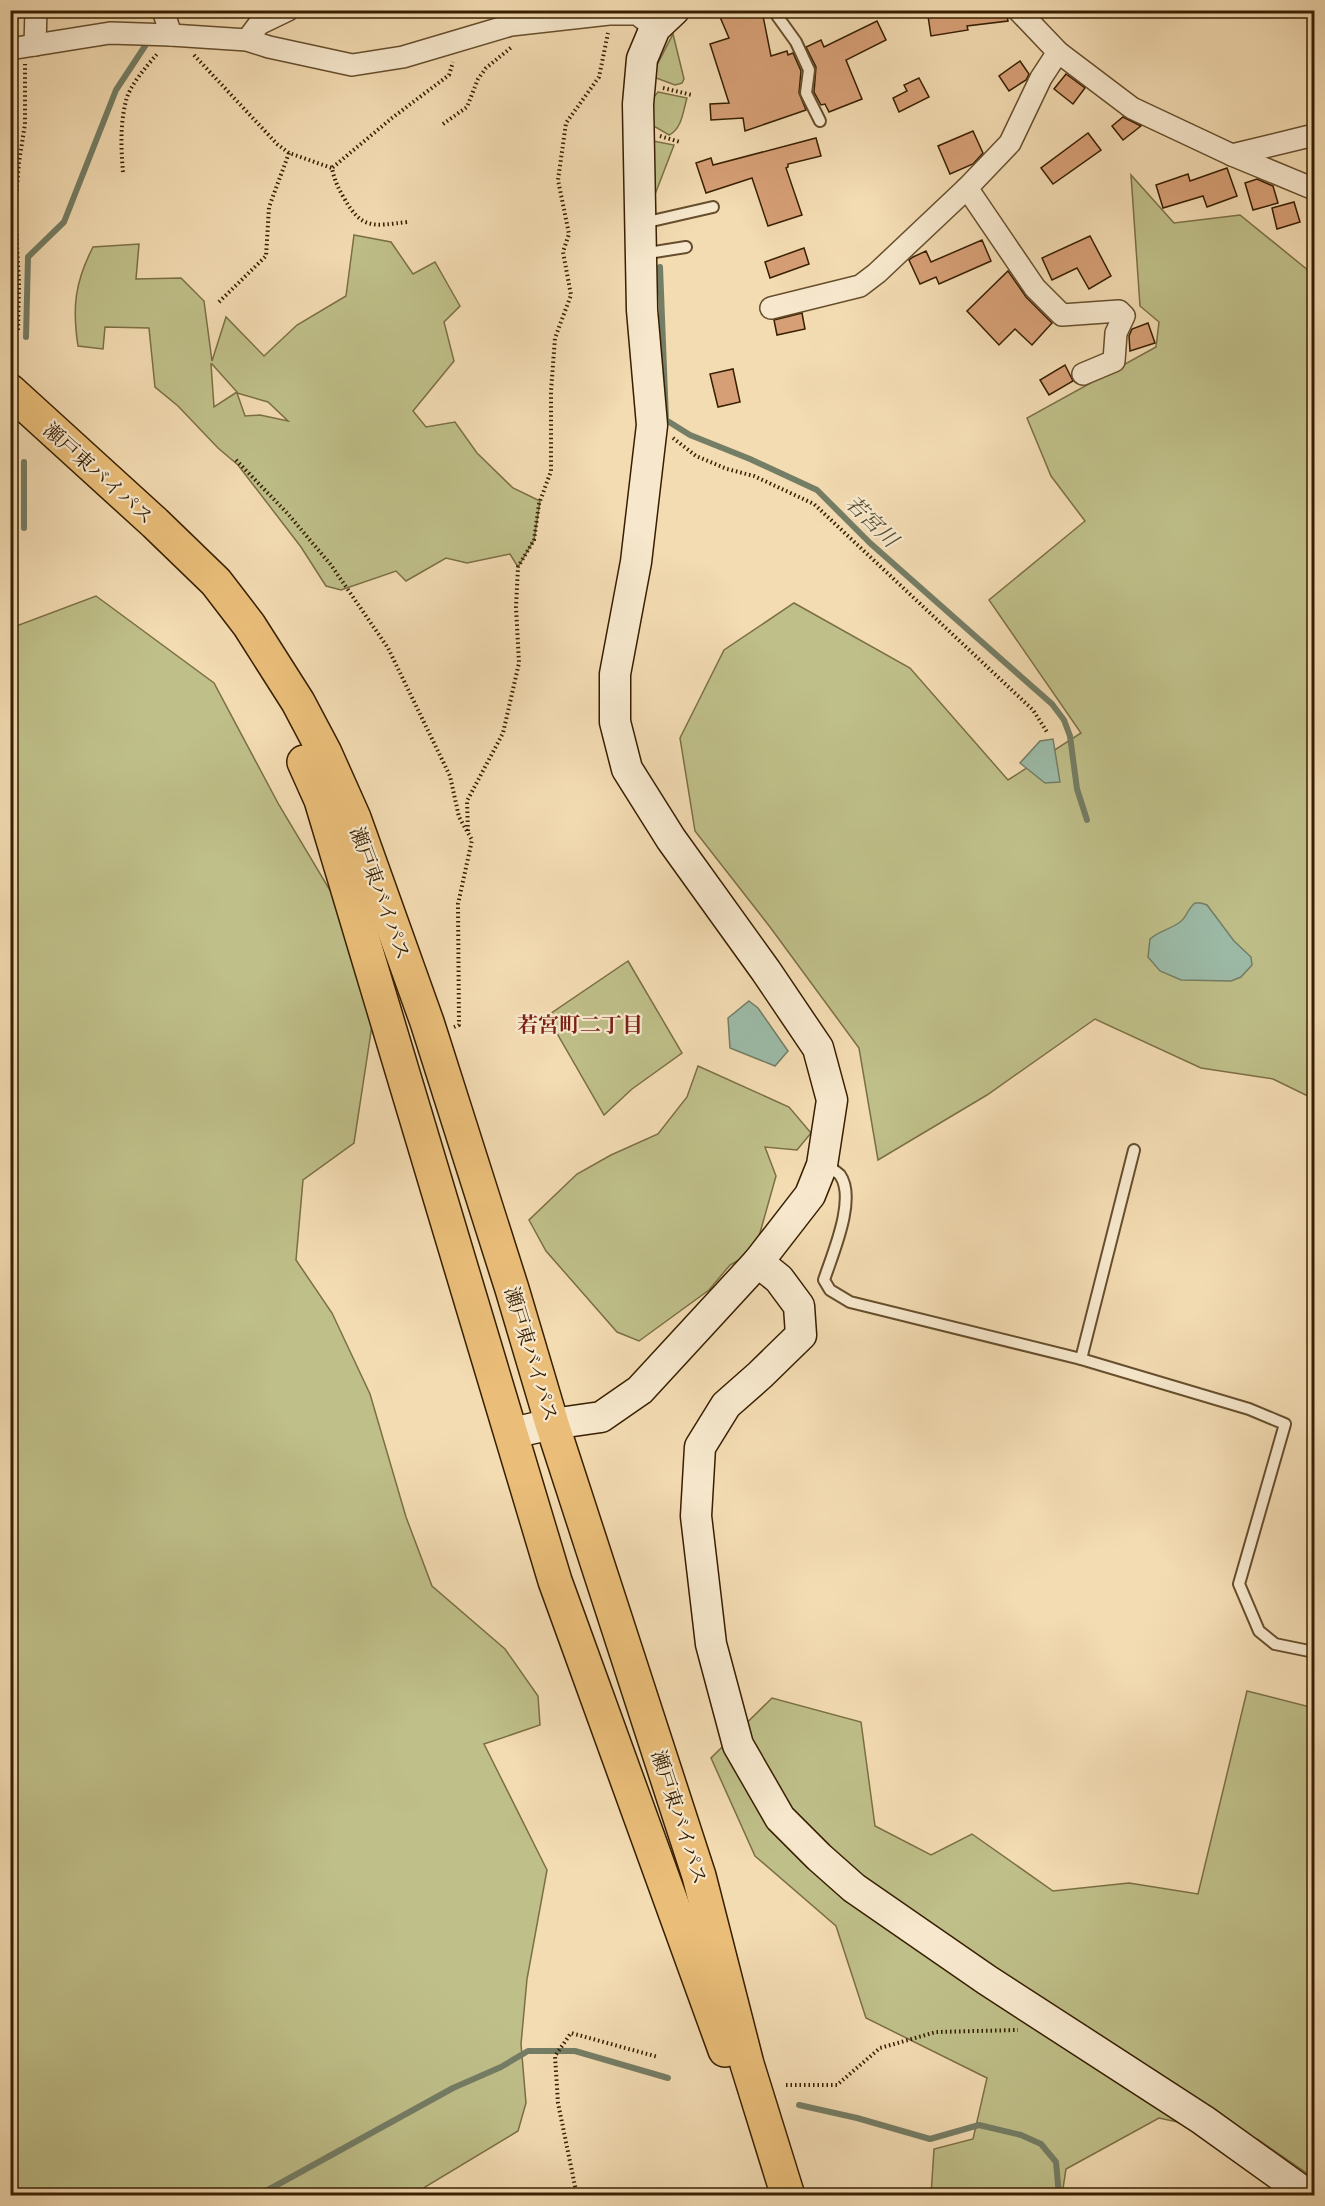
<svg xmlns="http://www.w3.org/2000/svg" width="1325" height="2206" font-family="'Gentium Book Plus','Noto Serif JP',serif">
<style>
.green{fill:#bfbf89;stroke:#7b6f44;stroke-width:1.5;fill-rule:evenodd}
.water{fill:#9cbba8;stroke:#747d65;stroke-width:1.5}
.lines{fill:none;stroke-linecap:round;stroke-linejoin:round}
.stream{stroke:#747d65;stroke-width:6}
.building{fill:#d79f76;stroke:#371f00;stroke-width:1.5}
.lane-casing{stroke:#664e2c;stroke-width:14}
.street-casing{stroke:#664e2c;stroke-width:24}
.secondary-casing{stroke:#371f00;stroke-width:33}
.highway-casing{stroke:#371f00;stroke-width:36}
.path{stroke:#371f00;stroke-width:4;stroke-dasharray:1.5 3;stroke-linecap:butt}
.lane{stroke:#f7e8cd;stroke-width:10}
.street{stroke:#f7e8cd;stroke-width:21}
.secondary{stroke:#f7e8cd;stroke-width:30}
.highway{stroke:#eabe79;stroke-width:33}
.labels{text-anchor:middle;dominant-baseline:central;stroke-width:4.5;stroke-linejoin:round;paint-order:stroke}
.street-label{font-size:20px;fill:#371f00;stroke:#f7e8cd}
.water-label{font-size:21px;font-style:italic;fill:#554e32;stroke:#f7e8cd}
.neighbourhood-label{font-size:21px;font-weight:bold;fill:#7a1f14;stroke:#f7e8cd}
</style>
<rect width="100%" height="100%" fill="#f3dbb2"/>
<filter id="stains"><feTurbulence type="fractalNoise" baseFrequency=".00333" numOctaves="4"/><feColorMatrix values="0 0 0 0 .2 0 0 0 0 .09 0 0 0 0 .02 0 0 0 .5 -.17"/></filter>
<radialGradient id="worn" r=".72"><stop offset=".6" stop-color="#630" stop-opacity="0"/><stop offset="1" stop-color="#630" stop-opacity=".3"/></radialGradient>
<!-- green -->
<g class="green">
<path d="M 673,34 L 684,79 L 682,83 L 675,85 L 656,78 L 655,69 Z"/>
<path d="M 658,92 L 687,98 C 683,111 682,129 669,135 L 652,125 L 652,99 Z"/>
<path d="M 648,140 L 674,145 L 654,197 Z"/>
<path d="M 1131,175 L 1174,223 L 1240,215 L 1314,275 L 1314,1099 L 1273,1079 L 1201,1068 L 1095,1019 L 987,1095 L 878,1160 L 859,1048 L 770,927 L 695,831 L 680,738 L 724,650 L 794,603 L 910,668 L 1008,780 L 1081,733 L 989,600 L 1085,521 L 1051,476 L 1027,418 L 1156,347 L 1159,322 L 1140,306 Z"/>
<path d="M 354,235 L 391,242 L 413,274 L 435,262 L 460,306 L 444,322 L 454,361 L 413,411 L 426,427 L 455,422 L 477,453 L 513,488 L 540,501 L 534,540 L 518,567 L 510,554 L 467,563 L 446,558 L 406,581 L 396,571 L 341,590 L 326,586 L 301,547 L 238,465 L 218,448 L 178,406 L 155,387 L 149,328 L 105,327 L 103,349 L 78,346 C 72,307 75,282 93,247 L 139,244 L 136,279 L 181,278 L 204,301 L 212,361 L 226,317 L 264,356 L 297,325 L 346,296 ZM 212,364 L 237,392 L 214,407 L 211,364 ZM 237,393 L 268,402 L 288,421 L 260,415 L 245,416 Z"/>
<path d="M 96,596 L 214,683 L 279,805 L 340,907 L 376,999 L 354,1143 L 303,1180 L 296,1260 L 332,1313 L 370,1394 L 406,1517 L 432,1586 L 505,1649 L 538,1696 L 540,1725 L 484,1744 L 547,1870 L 527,1979 L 521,2044 L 526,2103 L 518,2131 L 425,2187 L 420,2195 L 11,2196 L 11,628 Z"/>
<path d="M 628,961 L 682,1053 L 632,1089 L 604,1115 L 547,1016 Z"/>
<path d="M 698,1066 L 789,1107 L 811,1133 L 797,1150 L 765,1147 L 776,1176 L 756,1247 L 744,1257 L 730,1265 L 709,1290 L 639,1341 L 617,1332 L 546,1251 L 529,1220 L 577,1174 L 611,1155 L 658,1134 L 687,1097 Z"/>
<path d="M 1247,1691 L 1314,1708 L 1314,2178 L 1257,2139 L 1159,2118 L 1066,2169 L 1062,2195 L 931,2195 L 934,2149 L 973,2139 L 987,2078 L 866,2018 L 836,1926 L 755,1856 L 711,1758 L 772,1698 L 861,1722 L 875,1826 L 931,1855 L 972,1834 L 1053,1891 L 1129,1883 L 1198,1894 Z"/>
</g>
<!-- water -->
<g class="water">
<path d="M 1053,739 L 1060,782 L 1045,783 L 1020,763 L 1040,741 Z"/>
<path d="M 1195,903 L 1201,903 L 1207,905 L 1234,941 L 1251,957 L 1252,965 L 1241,977 L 1231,981 L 1181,980 L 1160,971 L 1148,957 L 1150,939 C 1159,931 1171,929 1180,922 C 1187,917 1188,908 1195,903 Z"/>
<path d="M 749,1001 L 758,1008 L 788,1051 L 775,1066 L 730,1048 L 728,1018 Z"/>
</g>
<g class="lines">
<!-- stream -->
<g class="stream">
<path d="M 660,267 L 666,420 L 690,435 L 750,459 L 817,490 L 870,543 L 1052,704 L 1064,720 L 1070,736 L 1077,789 L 1087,820"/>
<path d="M 26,337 L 28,257 L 64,222 L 116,90 L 145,46"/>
<path d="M 24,528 L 24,462"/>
<path d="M 799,2105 L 857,2118 L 930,2139 L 979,2125 L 1021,2135 L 1041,2144 L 1056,2162 L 1059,2196"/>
<path d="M 257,2196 L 453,2088 L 501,2067 L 528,2051 L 575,2051 L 668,2078"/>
</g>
</g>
<!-- building -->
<g class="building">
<path d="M 717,10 L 762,11 L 771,56 L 787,51 L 788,55 L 793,53 L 801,71 L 799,93 L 806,110 L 745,131 L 743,118 L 711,120 L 710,104 L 729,103 L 710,44 L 729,38 Z"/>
<path d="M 964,10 L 1006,10 L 1008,21 L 967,26 L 968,30 L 931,36 L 928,16 Z"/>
<path d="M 877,21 L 886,40 L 846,60 L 862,99 L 829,112 L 825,104 L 821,105 L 814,92 L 816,67 L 806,47 L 821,40 L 824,47 Z"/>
<path d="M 1020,61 L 1029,74 L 1026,80 L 1009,91 L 999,76 Z"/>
<path d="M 1066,74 L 1085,88 L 1073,104 L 1054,89 Z"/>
<path d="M 919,78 L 929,97 L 899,112 L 893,98 L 907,91 L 904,85 Z"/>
<path d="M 1123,117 L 1141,126 L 1123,140 L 1112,126 Z"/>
<path d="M 973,131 L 983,153 L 973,164 L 950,174 L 938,146 Z"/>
<path d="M 1088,133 L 1101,150 L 1053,184 L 1041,168 Z"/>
<path d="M 816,138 L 821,156 L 788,164 L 788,167 L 786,168 L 802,215 L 768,226 L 752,178 L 706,193 L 696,163 L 711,158 L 713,165 Z"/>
<path d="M 1227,168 L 1237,196 L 1207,207 L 1203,196 L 1163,208 L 1156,185 L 1188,174 L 1190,181 Z"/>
<path d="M 1257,179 L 1273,186 L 1278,203 L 1253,210 L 1245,183 Z"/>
<path d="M 1294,202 L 1300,222 L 1277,229 L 1272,208 Z"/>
<path d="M 1090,236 L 1111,276 L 1089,289 L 1077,268 L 1052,280 L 1042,258 Z"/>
<path d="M 982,240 L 991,261 L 939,284 L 936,277 L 920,284 L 909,260 L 913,257 L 926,251 L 931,262 Z"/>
<path d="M 804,248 L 809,264 L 770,278 L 765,262 Z"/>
<path d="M 1008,271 L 1026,297 L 1052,323 L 1032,345 L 1015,329 L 999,345 L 967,311 Z"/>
<path d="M 802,313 L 805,329 L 777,335 L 774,320 Z"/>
<path d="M 1148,323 L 1155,343 L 1130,351 L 1129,336 L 1132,329 Z"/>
<path d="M 1065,365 L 1073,381 L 1049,395 L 1040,380 Z"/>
<path d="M 733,369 L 740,402 L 718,407 L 710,374 Z"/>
</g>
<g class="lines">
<!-- lane casing -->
<g class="lane-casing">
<g id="lane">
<path d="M 773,10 L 796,42 L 809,70 L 806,93 L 820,121"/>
<path d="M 643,223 L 713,207"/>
<path d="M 642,254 L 686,247"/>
<path d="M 825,1164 C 829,1167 836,1171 840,1175 C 857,1199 832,1255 824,1280 L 830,1290 L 850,1302 L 1081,1359 L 1249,1409 L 1285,1424 L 1239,1584 L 1259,1631 L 1275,1644 L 1314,1652"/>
<path d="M 1081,1359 L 1134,1150"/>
</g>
</g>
<!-- street casing -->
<g class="street-casing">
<g id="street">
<path d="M 163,10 L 171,35"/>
<path d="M 1018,10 L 1058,52 L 1132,108 L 1232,155 L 1314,189"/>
<path d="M 247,40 L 259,24 L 288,10"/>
<path d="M 35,45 L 36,10"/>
<path d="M 10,49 L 110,33 L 171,35 L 247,40 L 269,47 L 352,65 L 403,57 L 511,25 L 609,14 L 637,14 L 655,28"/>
<path d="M 1232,155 L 1314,135"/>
<path d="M 967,188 L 1035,288 L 1062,315 L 1119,311 L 1124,316 L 1116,333 L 1114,361 L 1083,374"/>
<path d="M 771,308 L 860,286 L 877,273 L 967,188 L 1010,143 L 1041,78 L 1058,52"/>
</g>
</g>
<!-- secondary casing -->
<g class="secondary-casing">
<g id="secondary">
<path d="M 674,10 L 655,28 L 642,59 L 638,104 L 642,310 L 652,425 L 636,562 L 615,674 L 615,722 L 627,769 L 671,839 L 766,971 L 818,1048 L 832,1100 L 822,1165 L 810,1195 L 758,1262 L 779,1279 L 799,1306 L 801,1335 L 760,1375 L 726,1405 L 700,1447 L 696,1516 L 711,1644 L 738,1745 L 780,1818 L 819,1857 L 854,1888 L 987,1980 L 1203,2120 L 1309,2196"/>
<path d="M 512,1433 L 552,1424 L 601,1417 L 640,1390 L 758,1262"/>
</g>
</g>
<!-- highway casing -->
<g class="highway-casing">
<g id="highway">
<path d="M 10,391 L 155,523 L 216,582 L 249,625 L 298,702 L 325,753 L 354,818 L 427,1022 L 512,1289 L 552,1424 L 699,1876 L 747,2064 L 788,2196"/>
<path d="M 304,762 L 321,800 L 555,1581 L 725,2050"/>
</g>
</g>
<!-- path -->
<g class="path">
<path d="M 194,55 L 277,144 L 289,153 L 332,168"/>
<path d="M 663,88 L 692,95"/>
<path d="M 443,124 L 467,107 L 478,79 L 486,68 L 513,46"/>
<path d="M 660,136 L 680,142"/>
<path d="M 123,172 C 121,149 120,124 126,101 C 129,86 147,66 157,54"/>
<path d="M 407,222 C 373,226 362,230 344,198 C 338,188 334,179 332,168 L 392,118 L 449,75 L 453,62"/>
<path d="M 219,302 L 266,256 L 269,207 L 289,153"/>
<path d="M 18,330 L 19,283 L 15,209 L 19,162 L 25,124 L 25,64"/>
<path d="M 673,438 L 696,456 L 727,469 L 754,476 L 814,504 L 1033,710 L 1047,732"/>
<path d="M 236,460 L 288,514 L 331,565 L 388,648 L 450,776 L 459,817 L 472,840 L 458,904 L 459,1025 L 454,1027"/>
<path d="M 10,499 L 13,452"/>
<path d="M 468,831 L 467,801 L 503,733 L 519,663 L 516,607 L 518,567 L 534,540 L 539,504 L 551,471 L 551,391 L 555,338 L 571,295 L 563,252 L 569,234 L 558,180 L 566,123 L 599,77 L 608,33"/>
<path d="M 786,2085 L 837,2085 L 880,2048 L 936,2032 L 1018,2030"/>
<path d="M 577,2196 L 558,2103 L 555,2056 L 571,2033 L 658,2057"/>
</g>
<!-- lane -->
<use href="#lane" class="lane"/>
<!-- street -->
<use href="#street" class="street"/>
<!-- secondary -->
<use href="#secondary" class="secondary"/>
<!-- highway -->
<use href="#highway" class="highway"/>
</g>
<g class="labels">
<!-- street labels -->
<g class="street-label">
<text transform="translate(99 473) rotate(42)">瀬戸東バイパス</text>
<text transform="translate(381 893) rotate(70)">瀬戸東バイパス</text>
<text transform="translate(532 1354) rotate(73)">瀬戸東バイパス</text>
<text transform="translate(680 1817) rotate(72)">瀬戸東バイパス</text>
</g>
<!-- water labels -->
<g class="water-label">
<text transform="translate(872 521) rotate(44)">若宮川</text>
</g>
<!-- neighbourhood labels -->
<g class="neighbourhood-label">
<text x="580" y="1024">若宮町二丁目</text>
</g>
</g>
<!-- margin -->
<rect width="1325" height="2206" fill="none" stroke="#f3dbb2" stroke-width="36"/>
<rect x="12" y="12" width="1301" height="2182" fill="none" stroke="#371f00" stroke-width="3"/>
<rect x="18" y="18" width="1289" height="2170" fill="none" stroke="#371f00" stroke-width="1.5"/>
<rect width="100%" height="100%" filter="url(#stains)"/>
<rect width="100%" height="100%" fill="url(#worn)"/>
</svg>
